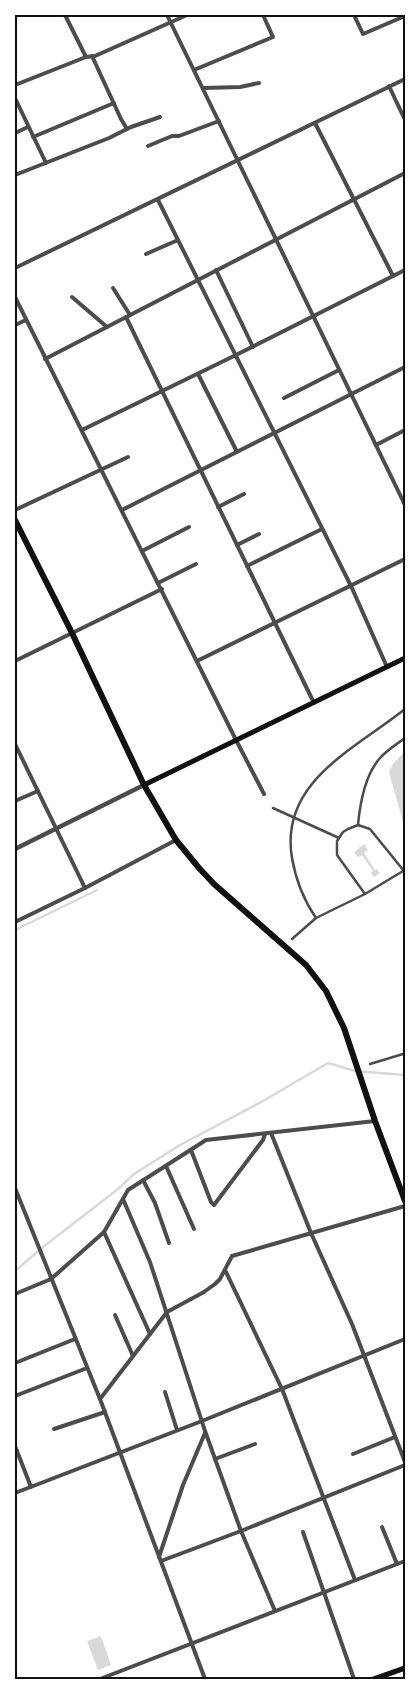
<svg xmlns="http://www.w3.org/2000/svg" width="420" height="1694" font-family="Commissioner,sans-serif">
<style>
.water{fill:#d9d9d9}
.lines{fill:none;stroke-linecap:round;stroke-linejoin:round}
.stream{stroke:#d9d9d9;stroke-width:2.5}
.pedestrian{stroke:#4c4c4c;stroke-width:2.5}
.minor{stroke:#4c4c4c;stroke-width:4}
.tertiary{stroke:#4c4c4c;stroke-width:4.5}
.secondary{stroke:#111;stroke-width:5}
.primary{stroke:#111;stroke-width:5.5}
.trunk{stroke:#111;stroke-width:6}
.neatline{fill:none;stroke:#111;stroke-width:2}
</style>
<rect width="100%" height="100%" fill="#fff"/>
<!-- water -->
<g class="water">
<path d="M 405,751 L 405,829 L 389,772 L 393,764 Z"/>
<path d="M 364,844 L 368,850 L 364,853 L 375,870 L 377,869 L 380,873 L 374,877 L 371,873 L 373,871 L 362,855 L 358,857 L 354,852 Z"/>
<path d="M 101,1636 L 111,1665 L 98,1670 L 87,1641 Z"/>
</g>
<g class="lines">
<!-- stream -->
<g class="stream">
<path d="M 15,930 L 97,890"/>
<path d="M 15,1271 L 43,1247 L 118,1189 L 134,1174 L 180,1145 L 263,1101 L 328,1063 L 355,1071 L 405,1075"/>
</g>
<!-- pedestrian -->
<g class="pedestrian">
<path d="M 273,808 L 339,838"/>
<path d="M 358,825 C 360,803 365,775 380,758 C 387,750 397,744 405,738"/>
<path d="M 365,894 L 337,855 L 337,841 L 343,832 L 348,829 L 358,825 L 370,829 L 404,871"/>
<path d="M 316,918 C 303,899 296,881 292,858 C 279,782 355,749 405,709"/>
<path d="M 292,939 L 316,918 L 365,894 L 403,871"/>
<path d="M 370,1064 L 403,1054"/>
</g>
<!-- minor -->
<g class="minor">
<path d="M 65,15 L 86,57"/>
<path d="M 167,15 L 405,505"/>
<path d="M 354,15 L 363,34 L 405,16"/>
<path d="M 92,56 L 121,119 L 127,129"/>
<path d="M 194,70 L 273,37 L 263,15"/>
<path d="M 15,85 L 86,57 L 95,56 L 187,15"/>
<path d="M 389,86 L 405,120"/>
<path d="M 203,88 L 240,87 L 259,83"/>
<path d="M 15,98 L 46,163"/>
<path d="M 15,133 L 28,127"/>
<path d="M 33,137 L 114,103"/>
<path d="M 148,146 L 172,136 L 179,136 L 219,121"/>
<path d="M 15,175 L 109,138 L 131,127 L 160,117"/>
<path d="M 158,200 L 351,586 L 387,667"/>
<path d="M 146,254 L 178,240"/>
<path d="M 15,268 L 405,79"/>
<path d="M 216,270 L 253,347"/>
<path d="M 393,276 L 405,270"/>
<path d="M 113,288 L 130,315"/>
<path d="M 15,297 L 236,740 L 264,794"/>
<path d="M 72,297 L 107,327"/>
<path d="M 126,317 L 314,703"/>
<path d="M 15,325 L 26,320"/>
<path d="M 45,359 L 405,173"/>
<path d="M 198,374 L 237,452"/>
<path d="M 284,398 L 339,370"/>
<path d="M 82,430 L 236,355 L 393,276 L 315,123"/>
<path d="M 376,445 L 405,430"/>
<path d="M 218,507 L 244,494"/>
<path d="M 15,510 L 128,457"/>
<path d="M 122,510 L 405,367"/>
<path d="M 237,545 L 259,534"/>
<path d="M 142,551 L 189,527"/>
<path d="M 247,566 L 322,529"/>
<path d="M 158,583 L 196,564"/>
<path d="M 15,661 L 162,589"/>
<path d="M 197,661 L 405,559"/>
<path d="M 15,744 L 85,888"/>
<path d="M 15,801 L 38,791"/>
<path d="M 15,922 L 85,888 L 176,840"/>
<path d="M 271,1133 L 311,1233 L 352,1324 L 405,1462"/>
<path d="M 191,1150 L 211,1202 L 214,1205 L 263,1140 L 265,1134"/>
<path d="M 166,1166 L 194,1229"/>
<path d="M 143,1180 L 155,1203 L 169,1243"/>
<path d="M 15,1188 L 100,1399 L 205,1679"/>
<path d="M 123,1199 L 150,1262 L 205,1431 L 241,1531 L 275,1611"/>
<path d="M 104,1232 L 150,1334"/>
<path d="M 225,1270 L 282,1389 L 355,1580"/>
<path d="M 15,1294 L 51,1279 L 104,1232 L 128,1190 L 206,1140 L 375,1121"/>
<path d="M 115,1315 L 133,1356"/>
<path d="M 15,1363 L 75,1339"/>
<path d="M 165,1392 L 177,1430"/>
<path d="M 15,1396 L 87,1368"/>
<path d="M 100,1399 L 167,1312 L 204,1292 L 215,1284 L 220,1279 L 232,1256 L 405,1206"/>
<path d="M 54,1429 L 105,1412"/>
<path d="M 15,1446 L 31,1487"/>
<path d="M 353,1454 L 395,1437"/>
<path d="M 215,1459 L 255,1444"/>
<path d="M 15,1493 L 202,1421 L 405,1339"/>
<path d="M 382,1527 L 397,1564"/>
<path d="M 303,1532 L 354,1679"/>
<path d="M 159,1557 L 183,1485 L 205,1433"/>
<path d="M 161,1561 L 241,1531 L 405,1465"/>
<path d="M 100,1679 L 405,1561"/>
</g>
<!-- tertiary -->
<path class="tertiary" d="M 15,849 L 144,785"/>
<!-- secondary -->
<path class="secondary" d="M 144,785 L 405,658"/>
<!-- primary -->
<path class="primary" d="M 374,1679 L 405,1668"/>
<!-- trunk -->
<path class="trunk" d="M 15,520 L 72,633 L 144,785 L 176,840 L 199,868 L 214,884 L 306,965 L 326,991 L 344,1028 L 375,1121 L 405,1201"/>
</g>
<!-- border -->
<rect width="420" height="1694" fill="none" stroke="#ffffff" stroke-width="32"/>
<rect x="16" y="16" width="388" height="1662" class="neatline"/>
</svg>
